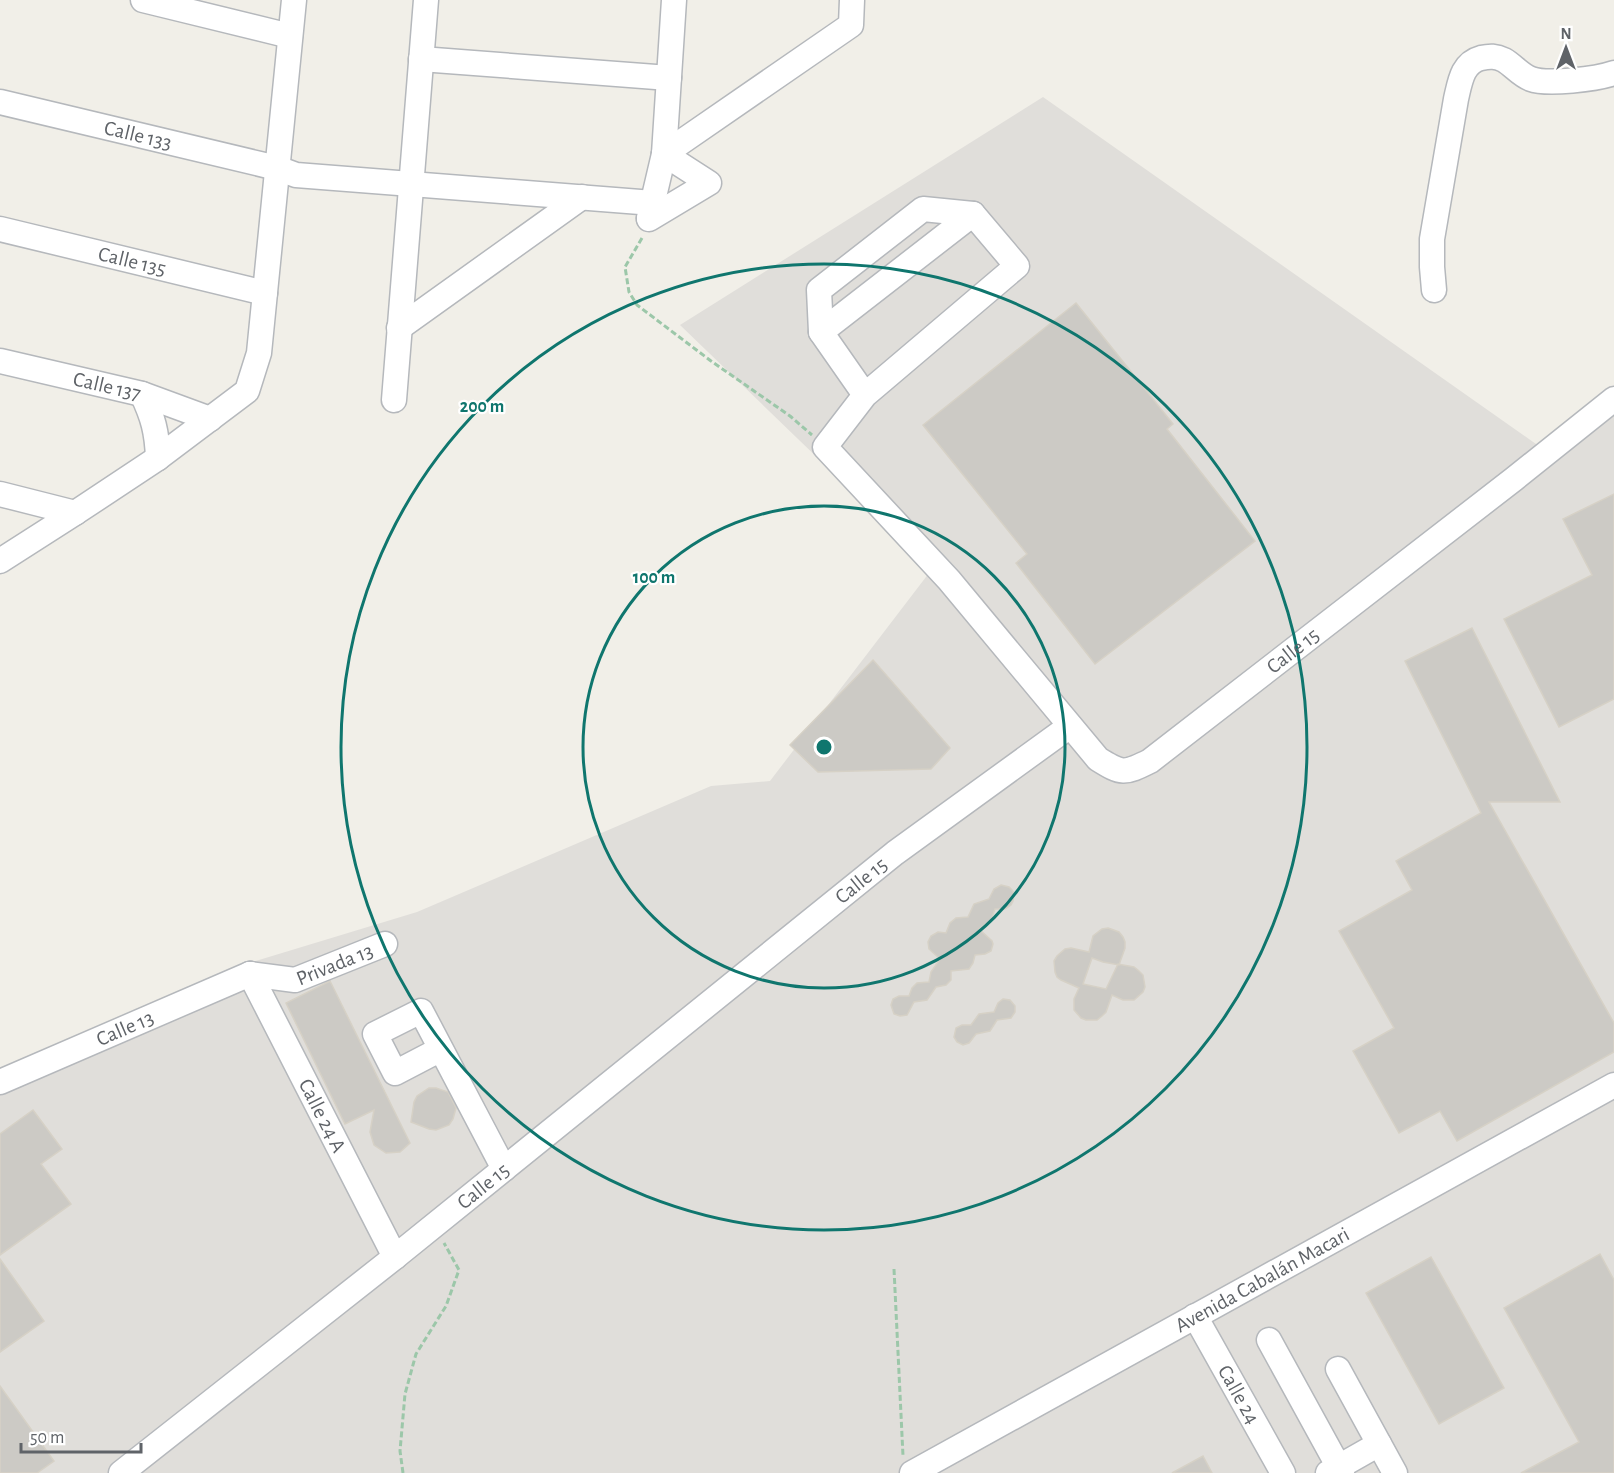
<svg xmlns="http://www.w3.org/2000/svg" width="1614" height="1473" font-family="'Alegreya Sans',sans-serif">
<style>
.industrial{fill:#e0deda}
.building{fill:#cccac5;stroke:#d6d1c6;stroke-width:1.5}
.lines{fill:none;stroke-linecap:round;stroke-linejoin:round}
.minor-casing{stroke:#b5b8bc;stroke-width:27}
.path{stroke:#9cc7a9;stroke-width:3;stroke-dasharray:6 3;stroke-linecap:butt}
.minor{stroke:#fff;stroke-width:24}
.ring{fill:none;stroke:#0f766e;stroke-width:3}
.labels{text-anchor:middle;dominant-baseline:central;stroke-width:4.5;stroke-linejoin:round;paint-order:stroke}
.street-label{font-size:21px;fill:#5f6368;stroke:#fff}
.centre{fill:#0f766e;stroke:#fff;stroke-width:3}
.ring-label{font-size:18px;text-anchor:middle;font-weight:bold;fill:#0f766e;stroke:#fff;stroke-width:4.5;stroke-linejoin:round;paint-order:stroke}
</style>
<rect width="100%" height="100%" fill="#f1efe8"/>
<!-- industrial -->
<path class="industrial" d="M 1043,97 L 1553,456 L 1614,403 L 1614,1473 L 0,1473 L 0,1085 L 226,970 L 417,912 L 711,786 L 770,781 L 929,573 L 855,494 L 680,325 Z"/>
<!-- building -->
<g class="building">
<path d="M 1076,303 L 1173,424 L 1167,429 L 1255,541 L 1095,664 L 1016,563 L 1027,554 L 923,425 Z"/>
<path d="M 1614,494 L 1614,699 L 1559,727 L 1504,619 L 1592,575 L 1563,519 Z"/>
<path d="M 1472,628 L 1560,802 L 1489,802 L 1614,1023 L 1614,1052 L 1457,1141 L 1440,1111 L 1399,1133 L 1353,1051 L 1394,1028 L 1339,931 L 1412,890 L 1396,861 L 1481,813 L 1405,661 Z"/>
<path d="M 873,660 L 950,748 L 931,769 L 818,772 L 790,745 Z"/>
<path d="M 1001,885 L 1009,887 L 1012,890 L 1014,893 L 1013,901 L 1011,905 L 1005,909 L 995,909 L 991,920 L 979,929 L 992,941 L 993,944 L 991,951 L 985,954 L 975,955 L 973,963 L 969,969 L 951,971 L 951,980 L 946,985 L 936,987 L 927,1000 L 914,1002 L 907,1015 L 900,1016 L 894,1014 L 891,1005 L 893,999 L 899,996 L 909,996 L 912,988 L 917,983 L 929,982 L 931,972 L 940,959 L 929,949 L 928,942 L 931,936 L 938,932 L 946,933 L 950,923 L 956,918 L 968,917 L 974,904 L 989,899 L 994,889 Z"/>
<path d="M 1108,928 L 1119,932 L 1123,937 L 1125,942 L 1125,948 L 1119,965 L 1103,962 L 1092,958 L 1083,984 L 1106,989 L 1118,964 L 1134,967 L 1139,971 L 1143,975 L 1145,987 L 1143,992 L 1134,1000 L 1123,1000 L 1112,995 L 1106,1012 L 1102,1016 L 1097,1020 L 1086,1020 L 1081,1018 L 1074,1010 L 1074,999 L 1079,988 L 1061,980 L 1057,977 L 1055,972 L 1054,961 L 1057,956 L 1065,949 L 1071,948 L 1089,952 L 1093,936 L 1102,929 Z"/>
<path d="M 330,981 L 410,1143 L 400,1152 L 386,1153 L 374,1145 L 370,1132 L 374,1110 L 345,1124 L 286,1003 Z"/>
<path d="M 1003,999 L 1010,1000 L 1015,1006 L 1015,1012 L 1011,1018 L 997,1020 L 990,1031 L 976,1034 L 969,1043 L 963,1045 L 957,1042 L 954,1037 L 956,1028 L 962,1025 L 971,1025 L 979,1014 L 994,1012 L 998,1003 Z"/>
<path d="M 429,1088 L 436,1088 L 448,1092 L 456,1108 L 453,1119 L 449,1125 L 436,1130 L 429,1129 L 411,1122 L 414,1102 L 417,1096 Z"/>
<path d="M 33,1110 L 62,1149 L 41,1164 L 71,1204 L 0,1255 L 0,1134 Z"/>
<path d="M 1600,1254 L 1614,1280 L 1614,1473 L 1521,1473 L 1579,1442 L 1504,1308 Z"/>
<path d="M 1431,1257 L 1504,1388 L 1439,1424 L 1366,1293 Z"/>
<path d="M 0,1259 L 44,1321 L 0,1352 Z"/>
<path d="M 0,1386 L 54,1461 L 37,1473 L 0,1473 Z"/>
<path d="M 1203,1456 L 1212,1473 L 1172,1473 Z"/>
</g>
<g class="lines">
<!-- minor casing -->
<g class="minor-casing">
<g id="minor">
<path d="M 143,0 L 290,36"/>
<path d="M 421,59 L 669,78"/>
<path id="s1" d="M 0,102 L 277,168 L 296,175 L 653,203"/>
<path d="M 664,154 L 851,25 L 852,0"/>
<path d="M 649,218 L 664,154 L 674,0"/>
<path d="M 649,219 L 709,183 L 664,154"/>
<path id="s2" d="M 0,229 L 265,293"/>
<path d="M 1434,290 L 1432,267 L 1432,239 L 1456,99 C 1460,82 1462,63 1481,58 C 1490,56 1496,56 1504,60 C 1513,65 1520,75 1531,79 C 1547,85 1597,79 1614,73"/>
<path d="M 399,328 L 582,197"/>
<path d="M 821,332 L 973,214"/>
<path id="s3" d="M 0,361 L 142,394 L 210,419"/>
<path d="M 142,394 C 153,417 157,432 158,458"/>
<path id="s4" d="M 865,395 L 821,332 L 819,290 L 923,209 L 973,214 L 1017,266 L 865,395 L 825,447 L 949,580 L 1098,759 C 1122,774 1124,774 1150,761 L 1514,479 L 1614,399"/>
<path d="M 394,400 L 426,0"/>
<path d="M 0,494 L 75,513"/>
<path d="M 0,561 L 75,513 L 158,458 L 247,391 L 259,353 L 294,0"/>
<path id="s5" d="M 250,974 L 395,1257"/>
<path id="s6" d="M 250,974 L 295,980 L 385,944"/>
<path d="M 441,1049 L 395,1073 L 375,1034 L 421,1011 L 504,1169"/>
<path id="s7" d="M 0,1082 L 250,974"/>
<path id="s8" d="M 1195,1316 L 1283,1473"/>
<path d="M 1269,1340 L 1342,1473"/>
<path d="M 1338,1369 L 1395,1473"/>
<path id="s9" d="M 121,1473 L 395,1257 L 895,853 L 1070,726"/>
<path id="s10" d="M 912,1473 L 1614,1085"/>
<path d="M 1328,1473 L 1379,1444"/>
</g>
</g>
<!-- path -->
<g class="path">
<path d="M 642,238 L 625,267 L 629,292 L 637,305 L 711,361 L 790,416 L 812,435"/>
<path d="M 894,1269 L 903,1456"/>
<path d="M 403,1473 L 400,1451 L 405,1394 L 416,1354 L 446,1306 L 459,1270 L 444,1243"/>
</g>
<!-- minor -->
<use href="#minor" class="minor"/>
</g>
<!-- distance rings -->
<g class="ring">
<circle cx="824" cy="747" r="241"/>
<circle cx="824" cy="747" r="483"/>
</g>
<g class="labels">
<!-- street labels -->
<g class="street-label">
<text stroke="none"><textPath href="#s1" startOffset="142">Calle 133</textPath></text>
<text stroke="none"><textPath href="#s2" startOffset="136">Calle 135</textPath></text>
<text stroke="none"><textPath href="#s3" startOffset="110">Calle 137</textPath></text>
<text stroke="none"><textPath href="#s4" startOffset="1286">Calle 15</textPath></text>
<text stroke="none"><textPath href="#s9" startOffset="948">Calle 15</textPath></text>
<text stroke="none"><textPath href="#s6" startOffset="88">Privada 13</textPath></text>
<text stroke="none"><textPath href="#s7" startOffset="136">Calle 13</textPath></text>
<text stroke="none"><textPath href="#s5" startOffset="159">Calle 24 A</textPath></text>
<text stroke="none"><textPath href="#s9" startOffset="462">Calle 15</textPath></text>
<text stroke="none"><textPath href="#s10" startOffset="400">Avenida Cabalán Macari</textPath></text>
<text stroke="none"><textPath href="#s8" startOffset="90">Calle 24</textPath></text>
</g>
</g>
<circle cx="824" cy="747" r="9" class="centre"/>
<g class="ring-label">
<text x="482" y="412">200 m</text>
<text x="654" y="583">100 m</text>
</g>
<!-- north arrow -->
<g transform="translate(1566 48)" stroke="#ffffff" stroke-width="4.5" paint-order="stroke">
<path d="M0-4.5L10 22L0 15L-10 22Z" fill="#5f6368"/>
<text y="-9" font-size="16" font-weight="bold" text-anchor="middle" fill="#5f6368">N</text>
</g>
<!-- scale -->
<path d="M21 1443v9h120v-9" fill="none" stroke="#5f6368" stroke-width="3"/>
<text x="30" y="1443" font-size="18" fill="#5f6368" stroke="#ffffff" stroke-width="4.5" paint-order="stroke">50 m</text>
</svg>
